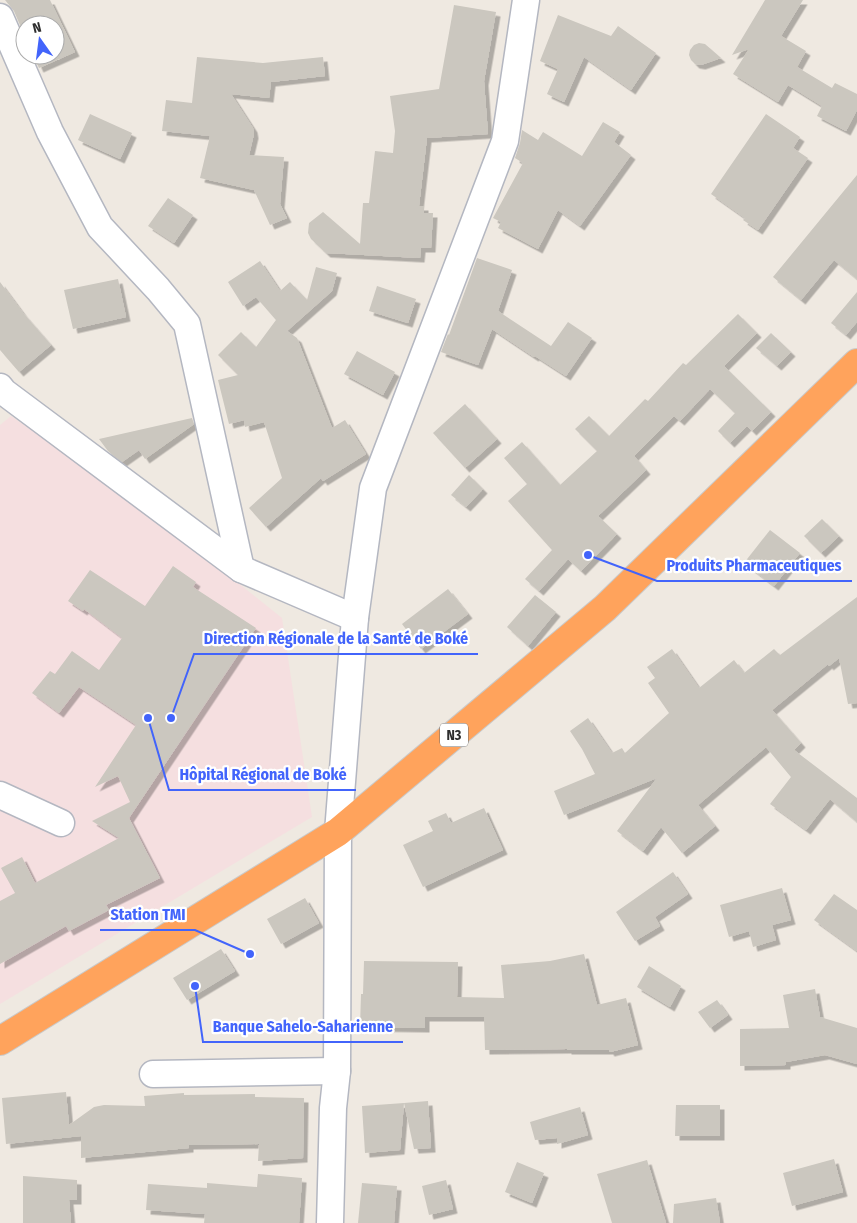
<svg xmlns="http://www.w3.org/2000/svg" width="857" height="1223" font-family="'Fira Sans Condensed',sans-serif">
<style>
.medical{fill:#f5dfe0}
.building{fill:#cbc7bf;filter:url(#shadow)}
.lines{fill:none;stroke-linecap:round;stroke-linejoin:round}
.street-casing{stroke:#b4b7c1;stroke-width:29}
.highway-casing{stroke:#c9c9c9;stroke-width:30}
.street{stroke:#fff;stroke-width:26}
.highway{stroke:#ffa35c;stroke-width:28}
.labels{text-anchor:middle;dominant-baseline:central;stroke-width:4.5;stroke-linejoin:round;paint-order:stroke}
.shield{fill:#fff;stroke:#6d6d6d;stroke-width:1}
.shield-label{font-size:14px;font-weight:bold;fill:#2e2e2e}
.leader{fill:none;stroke:#4264fb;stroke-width:2}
.callout-dot{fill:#4264fb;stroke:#fff;stroke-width:2}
.callout-label{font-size:16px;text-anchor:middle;font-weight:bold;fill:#4264fb;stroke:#fff;stroke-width:4.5;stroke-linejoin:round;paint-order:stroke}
</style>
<defs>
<filter id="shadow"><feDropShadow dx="4.5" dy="4.5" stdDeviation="0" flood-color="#0004"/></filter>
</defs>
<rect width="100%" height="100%" fill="#efe9e1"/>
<!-- medical -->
<path class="medical" d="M 11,416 L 137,502 L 282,618 L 312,817 L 0,1004 L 0,425 Z"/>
<!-- building -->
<g class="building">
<path d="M 5,0 L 50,0 L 75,52 L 39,68 L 33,55 L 55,55 L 55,25 L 25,25 L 25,37 L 14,11 Z"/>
<path d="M 765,0 L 803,0 L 781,36 L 806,51 L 797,67 L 832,88 L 835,83 L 857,94 L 857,110 L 846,131 L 817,116 L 822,106 L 788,85 L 778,102 L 733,74 L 749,49 L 732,55 Z"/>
<path d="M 454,5 L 496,12 L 484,81 L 488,134 L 427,138 L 419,206 L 424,206 L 424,213 L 433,213 L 431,248 L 421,248 L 420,258 L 326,253 L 311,239 L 308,233 L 309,223 L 323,212 L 360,244 L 363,203 L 369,203 L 375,151 L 393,153 L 395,131 L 390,96 L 439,89 Z"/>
<path d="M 558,15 L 611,36 L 618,26 L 656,53 L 631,90 L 584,57 L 564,102 L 547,94 L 558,69 L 540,61 Z"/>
<path d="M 699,43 L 705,44 L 721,58 L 701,65 L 695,64 L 691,60 L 689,55 L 690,50 L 694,45 Z"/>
<path d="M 197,57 L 263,63 L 323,57 L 325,76 L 271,82 L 269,98 L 231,94 L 253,128 L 254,134 L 249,155 L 284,157 L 280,204 L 287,218 L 270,225 L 254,190 L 200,178 L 210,136 L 162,131 L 166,100 L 192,103 Z"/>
<path d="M 90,114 L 132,133 L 120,159 L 78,140 Z"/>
<path d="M 766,114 L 800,137 L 793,148 L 808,158 L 758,230 L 743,220 L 745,218 L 711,194 Z"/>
<path d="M 603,122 L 620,132 L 614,142 L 631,155 L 580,226 L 558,210 L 538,249 L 498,228 L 501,222 L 493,218 L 523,163 L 515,158 L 520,143 L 522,130 L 538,140 L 543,132 L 582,156 Z"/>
<path d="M 857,175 L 857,279 L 834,260 L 801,300 L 773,277 Z"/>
<path d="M 168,198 L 193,215 L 174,243 L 148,226 Z"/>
<path d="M 477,258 L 512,270 L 498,311 L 551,346 L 568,322 L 592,338 L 566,376 L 535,356 L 534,357 L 492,329 L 478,365 L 441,352 L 448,334 L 449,335 Z"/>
<path d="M 260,261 L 280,291 L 290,282 L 307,300 L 316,267 L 337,273 L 332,291 L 287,331 L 297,338 L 332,428 L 345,420 L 366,454 L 323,481 L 321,478 L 266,527 L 249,508 L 282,478 L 264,422 L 245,427 L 244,420 L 229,424 L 218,380 L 238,375 L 218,355 L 241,332 L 256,347 L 276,320 L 256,297 L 243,306 L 228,282 Z"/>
<path d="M 118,279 L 126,317 L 73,329 L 64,290 Z"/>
<path d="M 0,282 L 23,313 L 51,345 L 19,372 L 0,350 Z"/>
<path d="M 377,286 L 416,299 L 408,323 L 369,311 Z"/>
<path d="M 857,292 L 857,322 L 846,335 L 831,323 Z"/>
<path d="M 738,314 L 757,333 L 724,366 L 771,412 L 752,431 L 747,426 L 730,443 L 718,431 L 735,413 L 710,389 L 680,421 L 674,416 L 634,456 L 646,470 L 598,516 L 617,534 L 581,571 L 568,559 L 539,591 L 525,579 L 552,550 L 508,501 L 527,484 L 504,458 L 522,442 L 560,485 L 597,451 L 575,429 L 589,416 L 609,436 L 645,399 L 648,401 L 683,363 L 686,365 Z"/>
<path d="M 771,333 L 791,352 L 777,366 L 756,348 Z"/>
<path d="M 357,351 L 395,372 L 383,395 L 344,374 Z"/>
<path d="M 465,404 L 497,439 L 465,468 L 433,433 Z"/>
<path d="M 192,418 L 194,424 L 145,459 L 139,450 L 122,462 L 108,451 L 99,439 Z"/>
<path d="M 469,475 L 483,489 L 466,507 L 451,495 Z"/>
<path d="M 822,519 L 839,536 L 821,553 L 804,536 Z"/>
<path d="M 770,530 L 800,553 L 774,586 L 744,563 Z"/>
<path d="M 173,566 L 196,582 L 193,587 L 256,628 L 129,818 L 160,878 L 106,905 L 109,910 L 69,931 L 66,926 L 0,964 L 0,901 L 15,893 L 1,868 L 22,857 L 35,883 L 119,838 L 92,821 L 130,802 L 118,776 L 95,787 L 136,725 L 79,687 L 59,713 L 32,693 L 50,671 L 55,674 L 72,651 L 99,670 L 122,638 L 84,609 L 83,611 L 68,601 L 90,570 L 145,606 Z"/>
<path d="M 448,589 L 468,614 L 421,649 L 402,624 Z"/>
<path d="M 535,595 L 556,612 L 528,646 L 507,627 Z"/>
<path d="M 857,597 L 857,703 L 848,704 L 839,658 L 829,666 L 828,664 L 772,710 L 801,743 L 794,750 L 857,798 L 857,822 L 830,799 L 806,830 L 770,804 L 791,777 L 766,747 L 698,805 L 715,826 L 682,853 L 661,827 L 643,851 L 617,831 L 657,778 L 564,815 L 554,791 L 595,774 L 582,749 L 570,731 L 588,718 L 612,753 L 622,748 L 625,753 L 669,713 L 648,683 L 655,678 L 647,667 L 672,649 L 699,688 L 734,660 L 744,673 L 774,649 L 780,655 Z"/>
<path d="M 484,808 L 503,850 L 423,887 L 403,845 L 433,831 L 428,821 L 446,813 L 451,823 Z"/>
<path d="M 673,872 L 688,894 L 655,917 L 660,926 L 635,941 L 616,912 Z"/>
<path d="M 782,888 L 791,920 L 772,925 L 776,940 L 753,947 L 749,931 L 729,937 L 720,905 Z"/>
<path d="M 834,894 L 857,910 L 857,951 L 814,920 Z"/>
<path d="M 305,898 L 319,923 L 281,944 L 267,919 Z"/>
<path d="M 221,949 L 235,971 L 187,1000 L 173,978 Z"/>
<path d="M 584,954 L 597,1005 L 626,998 L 638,1045 L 610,1052 L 609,1050 L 567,1050 L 567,1049 L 485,1050 L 484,1017 L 425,1017 L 425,1028 L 360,1027 L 361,994 L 363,994 L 364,961 L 458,962 L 457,997 L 504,998 L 501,965 L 550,961 Z"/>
<path d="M 649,966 L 681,986 L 670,1007 L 637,987 Z"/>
<path d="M 815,989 L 820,1017 L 857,1028 L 857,1064 L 825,1055 L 786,1062 L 786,1065 L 740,1066 L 740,1029 L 789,1028 L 783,995 Z"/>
<path d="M 717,1000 L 728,1015 L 710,1028 L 698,1012 Z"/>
<path d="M 66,1092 L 69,1125 L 94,1107 L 104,1105 L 145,1106 L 144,1096 L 184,1093 L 184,1095 L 255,1094 L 255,1097 L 304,1098 L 303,1158 L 258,1161 L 259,1144 L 189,1145 L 189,1148 L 81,1158 L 81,1136 L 6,1144 L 2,1098 Z"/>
<path d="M 428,1101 L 431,1148 L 414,1149 L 404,1103 Z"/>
<path d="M 404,1103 L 400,1150 L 365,1153 L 362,1106 Z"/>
<path d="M 676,1105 L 720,1105 L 720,1136 L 675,1136 Z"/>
<path d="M 580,1107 L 588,1135 L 557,1144 L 557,1138 L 535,1140 L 530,1122 Z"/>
<path d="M 834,1159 L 843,1192 L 792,1206 L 783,1173 Z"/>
<path d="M 647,1160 L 666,1223 L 612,1223 L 597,1174 Z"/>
<path d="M 517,1162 L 544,1173 L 532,1203 L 505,1192 Z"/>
<path d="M 258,1174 L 302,1178 L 299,1223 L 204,1223 L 205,1214 L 146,1210 L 148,1184 L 207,1188 L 207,1183 L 257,1187 Z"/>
<path d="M 23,1176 L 77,1180 L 77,1200 L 69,1200 L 71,1223 L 23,1223 Z"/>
<path d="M 446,1180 L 453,1209 L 429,1215 L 422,1186 Z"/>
<path d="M 362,1183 L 397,1186 L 394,1223 L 358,1223 Z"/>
<path d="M 716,1198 L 720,1223 L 673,1223 L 674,1204 Z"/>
</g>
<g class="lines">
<!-- street casing -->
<g class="street-casing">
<g id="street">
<path d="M 0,17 L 50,132 L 100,227 L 158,289 L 187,324 L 241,569"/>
<path d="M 0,387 L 4,392 L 241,569 L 355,618"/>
<path d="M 0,795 L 61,823"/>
<path d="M 153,1074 L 337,1071"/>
<path d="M 330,1223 L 333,1108 L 337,1071 L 338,832 L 355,618 L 373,488 L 505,141 L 526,0"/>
</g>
</g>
<!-- highway casing -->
<g class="highway-casing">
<path id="highway" d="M 0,1041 L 338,832 L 605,608 L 857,363"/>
</g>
<!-- street -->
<use href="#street" class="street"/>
<!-- highway -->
<use href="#highway" class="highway"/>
</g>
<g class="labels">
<!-- shield labels -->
<rect class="shield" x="440" y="723.5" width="28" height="23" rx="4"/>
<g class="shield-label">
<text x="454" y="735">N3</text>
</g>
</g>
<!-- callouts -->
<path class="leader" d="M588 555L657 581H852M171 718L194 654H478M148 718L169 790H356M250 954L195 930H100M195 986L203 1042H403"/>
<g class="callout-dot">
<circle cx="588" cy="555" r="5"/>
<circle cx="171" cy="718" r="5"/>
<circle cx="148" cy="718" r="5"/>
<circle cx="250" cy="954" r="5"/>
<circle cx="195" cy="986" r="5"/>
</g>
<g class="callout-label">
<text x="754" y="571">Produits Pharmaceutiques</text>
<text x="336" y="644">Direction Régionale de la Santé de Boké</text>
<text x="263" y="780">Hôpital Régional de Boké</text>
<text x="148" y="920">Station TMI</text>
<text x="303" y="1032">Banque Sahelo-Saharienne</text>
</g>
<!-- north arrow -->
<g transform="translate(40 40) rotate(346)"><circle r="24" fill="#ffffff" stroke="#ababab"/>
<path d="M0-4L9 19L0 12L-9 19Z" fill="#4264fb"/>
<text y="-8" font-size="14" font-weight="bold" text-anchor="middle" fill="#2e2e2e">N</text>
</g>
</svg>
